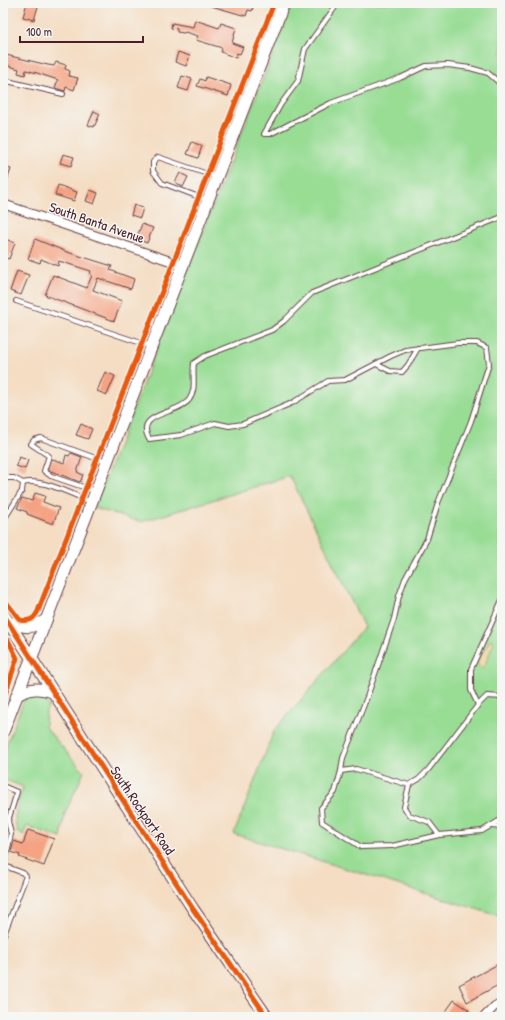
<svg xmlns="http://www.w3.org/2000/svg" width="505" height="1020" font-family="'Patrick Hand',sans-serif">
<style>
.green{fill:#99dd95;stroke:#727e60}
.sand{fill:#eeda9e;stroke:#9c7c64}
.building{fill:#f4a282}
.lines{fill:none;stroke-linecap:round;stroke-linejoin:round}
.lane-casing{stroke:#643c42;stroke-width:6}
.street-casing{stroke:#643c42;stroke-width:10}
.secondary-casing{stroke:#643c42;stroke-width:13}
.lane{stroke:#fff;stroke-width:4}
.street{stroke:#fff;stroke-width:8}
.secondary{stroke:#fff;stroke-width:11}
.cycleway-casing{stroke:#f6f6f2;stroke-width:8}
.cycleway{stroke:#e8590c;stroke-width:5}
.labels{text-anchor:middle;dominant-baseline:central;stroke-width:3;stroke-linejoin:round;paint-order:stroke}
.street-label{font-size:14px;fill:#4a1f2b;stroke:#f6f6f2}
</style>
<rect width="100%" height="100%" fill="#f6f6f2"/>
<filter id="ink" filterUnits="userSpaceOnUse"><feTurbulence type="fractalNoise" baseFrequency=".025" numOctaves="2"/><feDisplacementMap in="SourceGraphic" scale="8" xChannelSelector="R" yChannelSelector="G"/><feConvolveMatrix kernelMatrix="1 2 1 2 8 2 1 2 1" color-interpolation-filters="sRGB"/></filter>
<filter id="wash" filterUnits="userSpaceOnUse"><feTurbulence type="fractalNoise" baseFrequency=".012" numOctaves="4" result="noise"/><feDisplacementMap in="SourceGraphic" scale="16" xChannelSelector="R" yChannelSelector="G"/><feGaussianBlur stdDeviation="0.9" result="paint"/><feColorMatrix in="noise" values="0 0 0 0 0 0 0 0 0 0 0 0 0 0 0 0 0 1.4 0 .05"/><feComposite in="paint" operator="in"/></filter>
<g filter="url(#wash)">
<rect width="100%" height="100%" fill="#f4ddc3"/>
<!-- green -->
<g class="green">
<path d="M 293,3 L 502,3 L 502,917 L 234,834 L 274,731 L 364,627 L 290,476 L 141,522 L 94,508 Z"/>
<path d="M 29,694 L 41,694 L 49,706 L 46,711 L 45,727 L 84,772 L 65,813 L 61,838 L 27,826 L 23,835 L 17,831 C 12,816 18,802 23,787 L 3,779 L 3,753 L 24,700 Z"/>
</g>
<!-- sand -->
<path class="sand" d="M 491,639 L 494,642 L 484,667 L 480,667 L 477,662 Z"/>
<g id="blocks">
<!-- building -->
<g class="building">
<path d="M 27,3 L 39,3 L 34,20 L 23,17 Z"/>
<path d="M 208,3 L 254,3 L 252,11 L 248,10 L 246,16 L 208,5 Z"/>
<path d="M 195,20 L 219,28 L 221,23 L 236,28 L 232,43 L 243,47 L 240,54 L 237,53 L 236,58 L 221,52 L 222,48 L 196,40 L 198,36 L 185,32 L 184,33 L 177,32 L 177,29 L 171,28 L 172,23 L 193,27 Z"/>
<path d="M 178,52 L 190,56 L 186,66 L 175,62 Z"/>
<path d="M 6,55 L 48,65 L 54,66 L 56,62 L 66,65 L 65,69 L 70,71 L 69,76 L 78,78 L 74,90 L 66,87 L 65,91 L 55,88 L 58,80 L 37,73 L 26,70 L 25,75 L 18,73 L 19,69 L 3,64 Z"/>
<path d="M 182,76 L 192,79 L 188,91 L 178,88 Z"/>
<path d="M 206,77 L 231,85 L 228,96 L 197,86 L 200,79 L 205,81 Z"/>
<path d="M 94,111 L 100,114 L 94,127 L 88,125 Z"/>
<path d="M 192,142 L 202,146 L 198,158 L 187,154 Z"/>
<path d="M 63,154 L 74,157 L 71,166 L 60,163 Z"/>
<path d="M 3,166 L 11,169 L 4,190 L 3,190 Z"/>
<path d="M 180,173 L 188,177 L 183,187 L 175,182 Z"/>
<path d="M 58,185 L 77,192 L 74,201 L 55,195 Z"/>
<path d="M 90,190 L 98,193 L 94,204 L 86,201 Z"/>
<path d="M 134,205 L 143,208 L 140,218 L 131,215 Z"/>
<path d="M 142,224 L 153,228 L 147,243 L 136,239 Z"/>
<path d="M 3,238 L 15,243 L 9,259 L 3,257 Z"/>
<path d="M 35,239 L 67,252 L 112,266 L 110,270 L 134,279 L 131,289 L 98,278 L 93,290 L 122,301 L 114,321 L 45,295 L 53,275 L 87,288 L 92,275 L 90,274 L 91,271 L 59,261 L 58,266 L 41,259 L 40,263 L 28,259 Z"/>
<path d="M 17,271 L 29,275 L 21,295 L 10,291 Z"/>
<path d="M 105,372 L 115,376 L 107,395 L 97,391 Z"/>
<path d="M 81,424 L 92,429 L 88,439 L 76,435 Z"/>
<path d="M 71,453 L 82,457 L 77,472 L 83,475 L 80,482 L 48,470 L 52,459 L 64,463 L 66,455 L 69,456 Z"/>
<path d="M 19,457 L 28,460 L 25,469 L 16,466 Z"/>
<path d="M 35,493 L 45,496 L 43,502 L 59,508 L 53,524 L 27,514 L 27,512 L 17,508 L 22,498 L 32,501 Z"/>
<path d="M 28,830 L 54,839 L 44,866 L 19,857 L 20,855 L 11,852 L 14,841 L 23,844 Z"/>
<path d="M 502,962 L 502,983 L 467,1002 L 459,985 Z"/>
<path d="M 454,1000 L 469,1010 L 464,1017 L 442,1017 Z"/>
</g>
</g>
</g>
<g filter="url(#ink)">
<use href="#blocks" fill-opacity="0" stroke="#643c42" stroke-width="1"/>
<g class="lines">
<!-- lane casing -->
<g class="lane-casing">
<g id="lane">
<path d="M 338,3 L 305,49 L 298,81 L 281,104 L 264,134 L 270,134 L 331,103 L 400,78 L 426,66 L 448,65 L 470,68 L 488,73 L 502,85"/>
<path d="M 3,80 L 63,94"/>
<path d="M 207,200 L 162,183 L 153,171 L 153,162 L 158,157 L 216,177"/>
<path d="M 502,217 L 312,293 L 284,321 L 272,330 L 205,356 L 194,363 C 192,376 197,389 189,400 C 177,415 134,412 149,439 L 181,435 L 215,423 L 229,426 L 243,424 L 292,403 L 328,381 L 345,380 L 391,356 L 405,350 L 458,343 L 477,343 L 487,348 L 489,364 L 471,421 L 438,503 L 427,539 L 405,579 L 399,596 L 394,619 L 367,697 L 343,758 L 341,771 L 335,792 L 321,808 L 322,822 L 361,847 L 392,846 L 439,835 L 429,822 L 409,815 L 404,807 L 409,785 L 419,779 L 428,770 L 478,705 L 487,696 L 502,697"/>
<path d="M 16,301 L 150,346"/>
<path d="M 376,364 L 390,371 L 402,372 L 408,365 L 418,348"/>
<path d="M 3,482 L 6,478 L 14,478 L 23,483 L 22,491 L 3,521"/>
<path d="M 23,483 C 41,478 74,495 91,502"/>
<path d="M 95,491 L 51,476 L 44,471 L 49,456 L 31,444 L 34,440 L 41,438 L 106,462"/>
<path d="M 478,705 L 471,690 L 471,669 L 502,600"/>
<path d="M 341,771 L 356,769 L 409,785"/>
<path d="M 3,786 L 17,792 L 8,821 L 11,834 L 3,871"/>
<path d="M 491,826 L 502,827"/>
<path d="M 439,835 L 482,831 L 502,819"/>
<path d="M 3,937 L 26,876 L 23,873 L 5,866"/>
</g>
</g>
<!-- street casing -->
<g class="street-casing">
<g id="street">
<path d="M 3,204 L 182,265"/>
<path d="M 484,1017 L 495,1006 L 502,1002"/>
</g>
</g>
<!-- secondary casing -->
<g class="secondary-casing">
<g id="secondary">
<path d="M 3,614 L 193,909 L 267,1017"/>
<path d="M 9,622 C 24,628 32,629 46,620"/>
<path d="M 17,695 C 30,688 39,687 53,692"/>
<path d="M 3,732 L 284,3"/>
</g>
</g>
<!-- lane -->
<use href="#lane" class="lane"/>
<!-- street -->
<use href="#street" class="street"/>
<!-- secondary -->
<use href="#secondary" class="secondary"/>
<!-- cycleway casing -->
<g class="cycleway-casing">
<g id="cycleway">
<path d="M 3,598 L 20,620 C 30,622 34,619 38,611 L 274,3"/>
<path d="M 3,614 L 193,909 L 267,1017"/>
<path d="M 3,701 L 17,658 L 8,640"/>
</g>
</g>
<!-- cycleway -->
<use href="#cycleway" class="cycleway"/>
</g>
</g>
<g class="labels">
<!-- street labels -->
<g class="street-label">
<text transform="translate(97 222) rotate(19)">South Banta Avenue</text>
<text transform="translate(143 810) rotate(56)">South Rockport Road</text>
</g>
</g>
<!-- margin -->
<rect width="505" height="1020" fill="none" stroke="#f6f6f2" stroke-width="16"/>
<!-- scale -->
<path d="M20 36v6h123v-6" fill="none" stroke="#4a1f2b" stroke-width="2"/>
<text x="26" y="36" font-size="12" fill="#4a1f2b" stroke="#f6f6f2" stroke-width="3" paint-order="stroke">100 m</text>
</svg>
